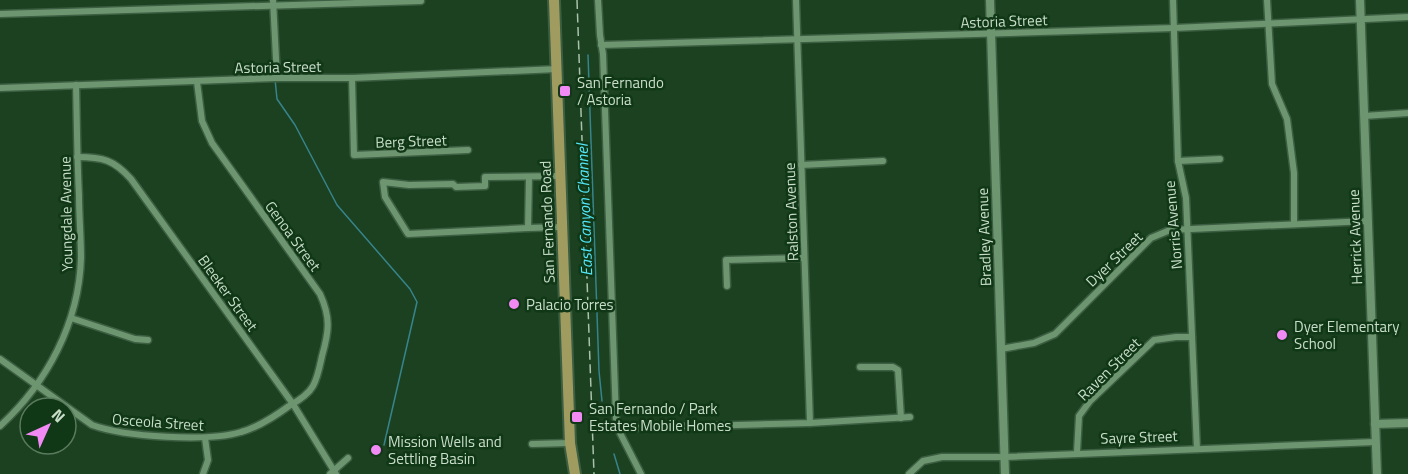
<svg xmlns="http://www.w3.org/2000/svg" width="1408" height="474" font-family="'Titillium Web',sans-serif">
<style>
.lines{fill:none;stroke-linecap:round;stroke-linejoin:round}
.stream{stroke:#37848d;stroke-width:1.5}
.minor-casing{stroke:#3c5e42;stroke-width:9}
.tertiary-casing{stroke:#3c5e42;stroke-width:11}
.primary-casing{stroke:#3c5e42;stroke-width:14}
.minor{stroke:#6d956f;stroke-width:6}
.tertiary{stroke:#6d956f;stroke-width:8}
.primary{stroke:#a09c60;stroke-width:10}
.rail{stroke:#aac2ac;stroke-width:1.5;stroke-dasharray:9 4.5;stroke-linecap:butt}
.poi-dot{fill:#f18af4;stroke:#103716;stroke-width:2}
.labels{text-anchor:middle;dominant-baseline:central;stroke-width:5;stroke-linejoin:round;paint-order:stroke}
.street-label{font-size:15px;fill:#c9deca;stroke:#103716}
.poi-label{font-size:15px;fill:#c9deca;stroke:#103716;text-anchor:start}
.water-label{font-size:16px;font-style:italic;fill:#52e6f8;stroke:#103716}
</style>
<rect width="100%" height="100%" fill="#1b4120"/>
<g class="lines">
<!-- stream -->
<g class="stream">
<path d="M 588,55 L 599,371 L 602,401"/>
<path d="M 275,79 L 277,99 L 295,125 L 337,205 L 410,289 L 417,302 L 384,445"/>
<path d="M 614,454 L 620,474"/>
</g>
<!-- minor casing -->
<g class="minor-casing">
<g id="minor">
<path d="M 273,0 L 277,78"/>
<path d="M 598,0 L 600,35 L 603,54 L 616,419 L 619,431 L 641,474"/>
<path d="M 796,0 L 810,423"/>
<path d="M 1173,0 L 1178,161 L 1186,198 L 1197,449"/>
<path d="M 1267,0 L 1272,84 L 1287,119 L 1294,173 L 1294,224"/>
<path d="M 0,14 L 421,1"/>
<path d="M 601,45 L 1174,28 L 1408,17"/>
<path d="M 352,78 L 354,155 L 468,150"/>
<path d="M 0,88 L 277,78 L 352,78 L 557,69"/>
<path d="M 1364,116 L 1408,113"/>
<path d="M 77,157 C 103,157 114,160 131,179 L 293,404 L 336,474"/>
<path d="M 1178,161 L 1220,159"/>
<path d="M 801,165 L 883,161"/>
<path d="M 529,177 L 528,228 L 562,227"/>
<path d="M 528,228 L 408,234 L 385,197 L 383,182 L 409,185 L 453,184 L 456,187 L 485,186 L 485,177 L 560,176"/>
<path d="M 727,286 L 726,260 L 804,258"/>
<path d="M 71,318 L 135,339 L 148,340"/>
<path d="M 1001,349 L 1034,343 L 1055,334 L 1151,238 L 1170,230 L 1368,221"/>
<path d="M 0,359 L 92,425 C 125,437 208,442 241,432 C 259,427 274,417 289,406 C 298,401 308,395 313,386 C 318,377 320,365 322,356 C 329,331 331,318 320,294 L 212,143 L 202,121 L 197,82"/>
<path d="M 860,367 L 893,367 L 898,370 L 901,418"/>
<path d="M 0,426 C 47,383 79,323 81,258 C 81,237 79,216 79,195 C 77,158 77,122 76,85"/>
<path d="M 619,431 L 628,428 L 810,423 L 910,417"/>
<path d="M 532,444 L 570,443"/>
<path d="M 1077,452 L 1079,416 L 1090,401 L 1154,340 L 1176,337 L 1192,337"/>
<path d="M 203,474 L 208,460 L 205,438"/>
<path d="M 330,474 L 348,458"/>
<path d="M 909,474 L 923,461 L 942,457 L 1005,457 L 1375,442"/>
</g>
</g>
<!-- tertiary casing -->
<g class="tertiary-casing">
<g id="tertiary">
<path d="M 990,0 L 1005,474"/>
<path d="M 1360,0 L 1377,474"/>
<path d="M 1375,424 L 1408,423"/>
</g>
</g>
<!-- primary casing -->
<g class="primary-casing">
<path id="primary" d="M 554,0 L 570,443 L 575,474"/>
</g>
<!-- minor -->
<use href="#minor" class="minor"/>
<!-- tertiary -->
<use href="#tertiary" class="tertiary"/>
<!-- primary -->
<use href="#primary" class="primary"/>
<!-- rail -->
<path class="rail" d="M 577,0 L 594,474"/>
</g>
<!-- markers -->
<g class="poi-dot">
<rect x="559" y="85" width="12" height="12" rx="3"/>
<circle cx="514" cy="304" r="6"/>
<circle cx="1282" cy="335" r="6"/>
<rect x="571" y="411" width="12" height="12" rx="3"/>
<circle cx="376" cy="450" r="6"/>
</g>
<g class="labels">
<!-- street labels -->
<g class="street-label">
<text transform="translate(1004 21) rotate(-2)">Astoria Street</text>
<text transform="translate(278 67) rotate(-1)">Astoria Street</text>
<text transform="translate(411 141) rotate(-2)">Berg Street</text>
<text transform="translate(791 212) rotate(-92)">Ralston Avenue</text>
<text transform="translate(66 214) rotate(-91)">Youngdale Avenue</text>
<text transform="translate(547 222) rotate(-92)">San Fernando Road</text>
<text transform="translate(1173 225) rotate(-95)">Norris Avenue</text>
<text transform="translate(293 236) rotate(54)">Genoa Street</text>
<text transform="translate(984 237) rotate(-92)">Bradley Avenue</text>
<text transform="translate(1355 237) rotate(-92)">Herrick Avenue</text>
<text transform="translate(1114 259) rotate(-44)">Dyer Street</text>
<text transform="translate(228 293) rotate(54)">Bleeker Street</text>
<text transform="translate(1109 369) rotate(-45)">Raven Street</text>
<text transform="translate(158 422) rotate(4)">Osceola Street</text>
<text transform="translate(1139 437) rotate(-2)">Sayre Street</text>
</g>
<!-- poi labels -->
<g class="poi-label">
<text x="577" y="82">San Fernando<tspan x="577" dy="17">/ Astoria</tspan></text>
<text x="526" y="304">Palacio Torres</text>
<text x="1294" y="326">Dyer Elementary<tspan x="1294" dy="17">School</tspan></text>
<text x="589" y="408">San Fernando / Park<tspan x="589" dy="17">Estates Mobile Homes</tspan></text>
<text x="388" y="441">Mission Wells and<tspan x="388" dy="17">Settling Basin</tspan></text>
</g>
<!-- water labels -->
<g class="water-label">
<text transform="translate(584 210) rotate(-92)">East Canyon Channel</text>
</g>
</g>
<!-- north arrow -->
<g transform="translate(48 426) rotate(45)"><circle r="28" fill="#103716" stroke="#5a7a5e" stroke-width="1.5"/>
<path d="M0-4.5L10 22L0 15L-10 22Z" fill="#f18af4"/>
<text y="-9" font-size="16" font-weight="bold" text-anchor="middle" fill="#c9deca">N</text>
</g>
</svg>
